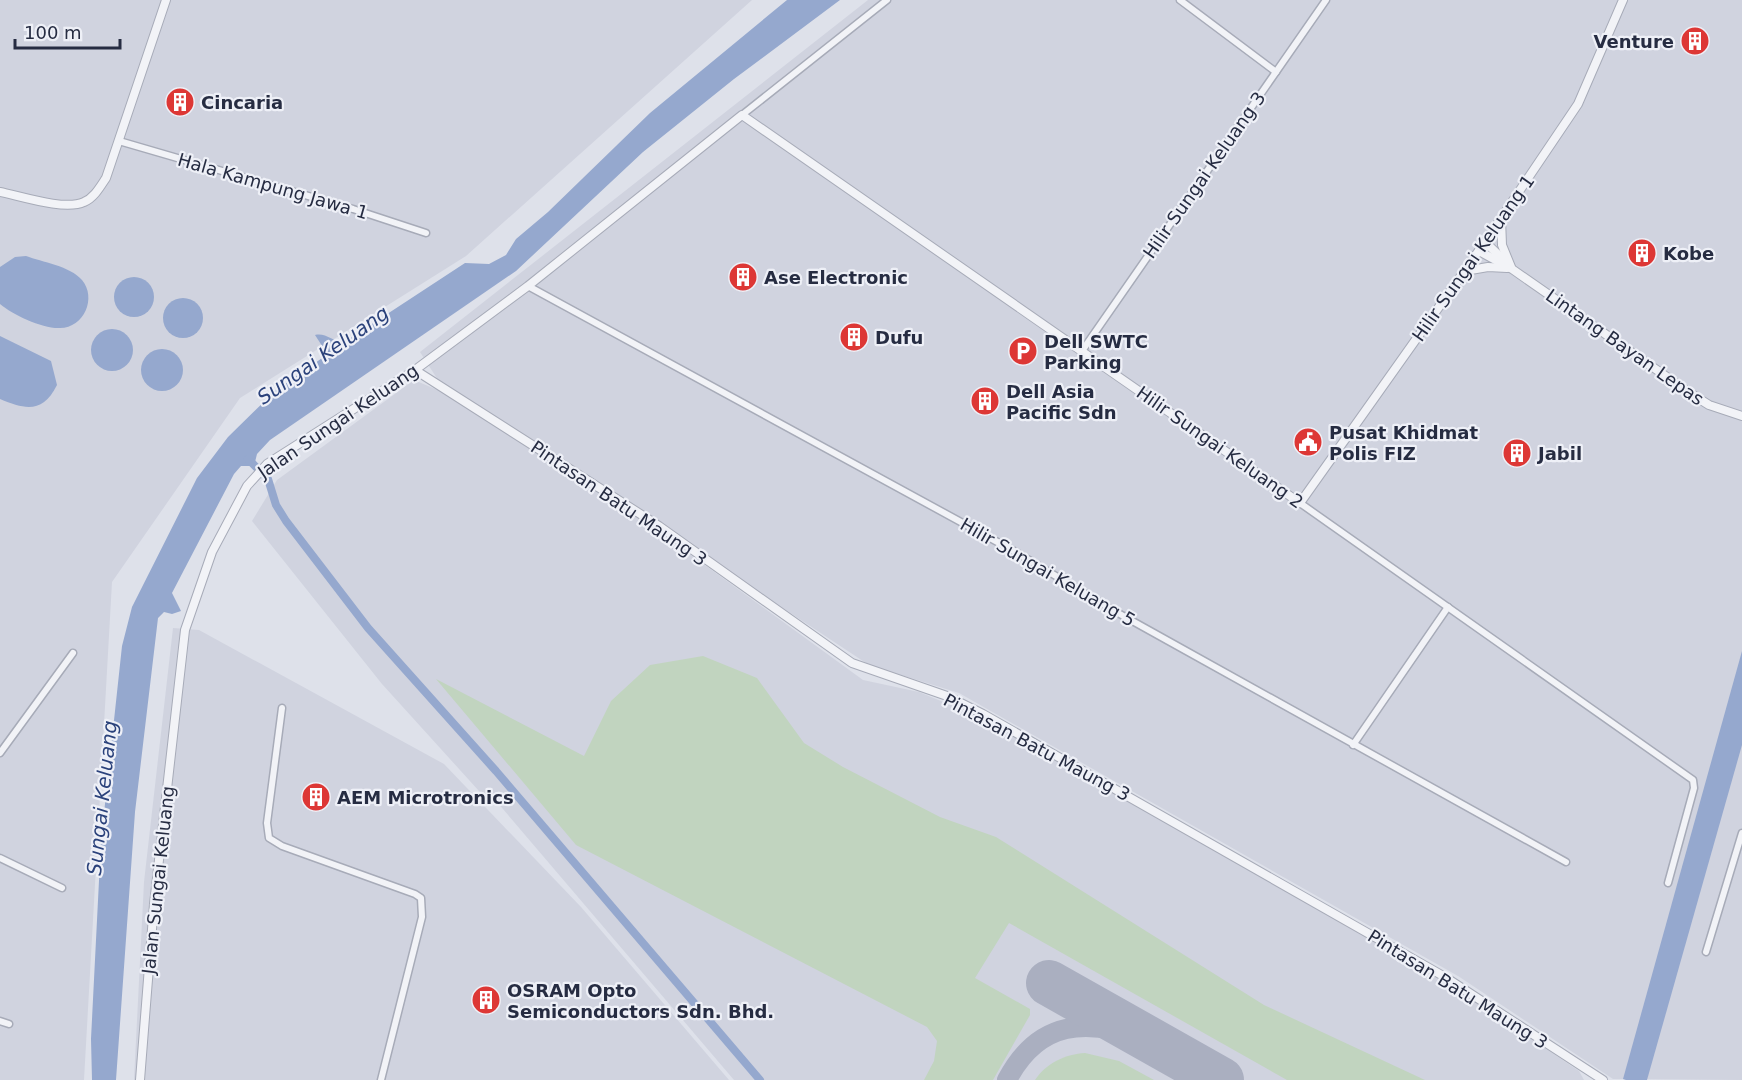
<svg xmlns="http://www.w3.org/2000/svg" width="1742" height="1080" font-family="'DejaVu Sans',sans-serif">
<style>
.built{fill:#d0d3df}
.green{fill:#c1d4bf}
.water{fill:#95a8ce}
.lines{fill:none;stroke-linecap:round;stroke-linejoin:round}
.canal{stroke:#95a8ce;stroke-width:8}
.taxiway{stroke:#aaafc0;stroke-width:20}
.runway{stroke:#aaafc0;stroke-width:46}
.minor-casing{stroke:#a7abb8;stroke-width:9}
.tertiary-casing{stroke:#a7abb8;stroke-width:10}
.minor{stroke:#f2f3f7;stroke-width:6}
.tertiary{stroke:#f2f3f7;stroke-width:8}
.labels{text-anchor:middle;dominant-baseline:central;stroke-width:4.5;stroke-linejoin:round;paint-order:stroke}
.poi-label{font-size:18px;font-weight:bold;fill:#262c42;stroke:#eef0f7;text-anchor:start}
.street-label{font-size:18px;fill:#262c42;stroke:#eef0f7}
.water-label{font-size:20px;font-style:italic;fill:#2b427b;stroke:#eef0f7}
</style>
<rect width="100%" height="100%" fill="#dee1ea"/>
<!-- built -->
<g class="built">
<path d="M 0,0 L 752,0 L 466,256 L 240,398 L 112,582 L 84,1080 L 0,1080 Z"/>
<path d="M 868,0 L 1742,0 L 1742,1080 L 1613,1079 L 1458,976 L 959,693 L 869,665 L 438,380 L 420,352 Z"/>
<path d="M 414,380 L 447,394 L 658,531 L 863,680 L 919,692 L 958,708 L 1018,737 L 1445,981 L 1579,1071 L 1584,1080 L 734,1080 L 497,802 L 479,791 L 382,684 L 252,521 L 277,480 Z"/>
<path d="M 173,628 L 199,630 L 444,764 L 581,907 L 729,1080 L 134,1080 L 144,882 Z"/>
</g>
<!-- green -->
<g class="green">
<path d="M 703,656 L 757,678 L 804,743 L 843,767 L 940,817 L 996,837 L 1264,1005 L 1425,1080 L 1287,1080 L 1009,923 L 975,978 L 1030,1009 L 1030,1015 L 993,1080 L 924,1080 L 934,1061 L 937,1041 L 927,1027 L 576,845 L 436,679 L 584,756 L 611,701 L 650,665 Z"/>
<path d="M 1085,1053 L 1119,1061 L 1154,1080 L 1035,1080 C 1046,1063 1066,1054 1085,1053 Z"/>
</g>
<!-- water -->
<g class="water">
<path d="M 787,0 L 840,0 L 734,79 L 643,152 L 516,271 L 270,440 L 257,454 L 254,466 L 241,466 L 234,474 L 172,593 L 181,611 L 172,614 L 164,612 L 158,618 L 135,812 L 116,1080 L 92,1080 L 91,1039 L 101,841 L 122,646 L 132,607 L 197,478 L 228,437 L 275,391 L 325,356 L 326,352 L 315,335 C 327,332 334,344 346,341 L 465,263 L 489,264 L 506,255 L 516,239 L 548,212 L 650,113 Z"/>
<path d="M 26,256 C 42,262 70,266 82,280 C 97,298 84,328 60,328 C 43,329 13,315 0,304 L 0,267 L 15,257 Z"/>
<circle cx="134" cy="297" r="20"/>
<circle cx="183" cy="318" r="20"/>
<circle cx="112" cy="350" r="21"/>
<path d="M 0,336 L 51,361 L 57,385 C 43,413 26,410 0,399 Z"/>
<circle cx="162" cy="370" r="21"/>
<path d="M 1742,651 L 1742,745 L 1647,1080 L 1626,1080 L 1623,1079 Z"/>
</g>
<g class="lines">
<!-- canal -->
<path class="canal" d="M 248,459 L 268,479 L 276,505 L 286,521 L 368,628 L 496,771 L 760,1080"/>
<!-- taxiway -->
<path class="taxiway" d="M 1007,1080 C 1039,1019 1086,1019 1146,1038"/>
<!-- runway -->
<path class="runway" d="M 1049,983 L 1221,1080"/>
<!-- minor casing -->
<g class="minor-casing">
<g id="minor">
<path d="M 1180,0 L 1276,72"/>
<path d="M 742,115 L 887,0"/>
<path d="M 119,141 L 353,209 L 426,233"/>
<path d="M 528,286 L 1014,551 L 1118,613 L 1566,862"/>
<path d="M 1082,351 L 1326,0"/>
<path d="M 1300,503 L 1693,780 L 1694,788 L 1668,883"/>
<path d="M 282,708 L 267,823 L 269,838 L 282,846 L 415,894 L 421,898 L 422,917 L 381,1080"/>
<path d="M 1353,745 L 1448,607"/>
<path d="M 0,753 L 73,653"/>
<path d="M 0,858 L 62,888"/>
<path d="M 1706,952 L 1742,833"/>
<path d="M 0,1021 L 9,1024"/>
</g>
</g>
<!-- tertiary casing -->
<g class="tertiary-casing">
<g id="tertiary">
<path d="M 0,192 C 20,196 65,211 84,202 C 94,198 100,187 106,178 L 166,0"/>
<path d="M 1501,219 L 1502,245 L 1511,267"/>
<path d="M 1485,242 L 1505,261"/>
<path d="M 1479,251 L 1512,269 L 1690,393 L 1709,405 L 1742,416"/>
<path d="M 1465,271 L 1488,267 L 1507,268"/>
<path d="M 415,370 L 659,526 L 852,663 L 947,696 L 983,714 L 1445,977 L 1603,1080"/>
<path d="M 140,1080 L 154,904 L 185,630 L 212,552 L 247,486 L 267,464 L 415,370 L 528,286 L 742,115 L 1300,503 L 1485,242 L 1578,104 L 1623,0"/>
</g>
</g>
<!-- minor -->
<use href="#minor" class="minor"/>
<!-- tertiary -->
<use href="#tertiary" class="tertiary"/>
</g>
<!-- icons -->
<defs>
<g id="building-disc" transform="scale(1.5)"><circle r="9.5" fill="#dd3735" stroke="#eef0f7"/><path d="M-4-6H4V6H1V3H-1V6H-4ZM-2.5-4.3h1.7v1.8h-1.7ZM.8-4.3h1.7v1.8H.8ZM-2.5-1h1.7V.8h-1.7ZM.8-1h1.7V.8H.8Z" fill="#fff"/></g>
<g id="parking-disc" transform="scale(1.5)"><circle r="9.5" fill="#dd3735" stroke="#eef0f7"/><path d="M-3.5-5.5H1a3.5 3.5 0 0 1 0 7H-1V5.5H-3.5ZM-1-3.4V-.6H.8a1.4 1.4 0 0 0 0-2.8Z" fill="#fff"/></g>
<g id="civic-disc" transform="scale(1.5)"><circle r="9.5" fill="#dd3735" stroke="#eef0f7"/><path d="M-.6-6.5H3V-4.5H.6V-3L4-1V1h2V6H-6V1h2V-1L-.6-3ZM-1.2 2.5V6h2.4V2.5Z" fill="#fff"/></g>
</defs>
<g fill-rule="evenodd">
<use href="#building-disc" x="1695" y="41"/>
<use href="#building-disc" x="180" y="102"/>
<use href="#building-disc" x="1642" y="253"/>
<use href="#building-disc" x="743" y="277"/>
<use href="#building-disc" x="854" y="337"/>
<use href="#parking-disc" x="1023" y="351"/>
<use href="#building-disc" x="985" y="401"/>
<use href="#civic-disc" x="1308" y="442"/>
<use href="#building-disc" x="1517" y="453"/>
<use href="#building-disc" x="316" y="797"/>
<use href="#building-disc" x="486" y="1000"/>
</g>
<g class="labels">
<!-- poi labels -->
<g class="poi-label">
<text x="1674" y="41" text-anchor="end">Venture</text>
<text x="201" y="102">Cincaria</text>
<text x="1663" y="253">Kobe</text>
<text x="764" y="277">Ase Electronic</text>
<text x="875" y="337">Dufu</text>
<text x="1044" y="341">Dell SWTC<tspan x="1044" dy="21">Parking</tspan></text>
<text x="1006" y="391">Dell Asia<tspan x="1006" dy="21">Pacific Sdn</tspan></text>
<text x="1329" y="432">Pusat Khidmat<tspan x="1329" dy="21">Polis FIZ</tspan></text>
<text x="1538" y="453">Jabil</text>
<text x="337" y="797">AEM Microtronics</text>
<text x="507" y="990">OSRAM Opto<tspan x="507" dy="21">Semiconductors Sdn. Bhd.</tspan></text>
</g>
<!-- street labels -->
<g class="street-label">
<text transform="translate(1204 175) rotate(-55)">Hilir Sungai Keluang 3</text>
<text transform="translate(273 186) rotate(16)">Hala Kampung Jawa 1</text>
<text transform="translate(1473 258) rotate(-55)">Hilir Sungai Keluang 1</text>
<text transform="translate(1625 347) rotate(35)">Lintang Bayan Lepas</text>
<text transform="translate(338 421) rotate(-34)">Jalan Sungai Keluang</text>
<text transform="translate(1220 447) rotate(35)">Hilir Sungai Keluang 2</text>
<text transform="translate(619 503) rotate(34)">Pintasan Batu Maung 3</text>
<text transform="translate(1048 572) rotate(30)">Hilir Sungai Keluang 5</text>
<text transform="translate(1037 747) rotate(28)">Pintasan Batu Maung 3</text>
<text transform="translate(158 880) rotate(-84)">Jalan Sungai Keluang</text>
<text transform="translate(1458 989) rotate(32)">Pintasan Batu Maung 3</text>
</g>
<!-- water labels -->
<g class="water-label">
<text transform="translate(323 355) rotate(-35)">Sungai Keluang</text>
<text transform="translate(102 798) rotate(-84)">Sungai Keluang</text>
</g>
</g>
<!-- scale -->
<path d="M15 39v9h105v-9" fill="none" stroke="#262c42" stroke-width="3"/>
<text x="24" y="39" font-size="18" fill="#262c42" stroke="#eef0f7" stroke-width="4.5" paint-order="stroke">100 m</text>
</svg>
